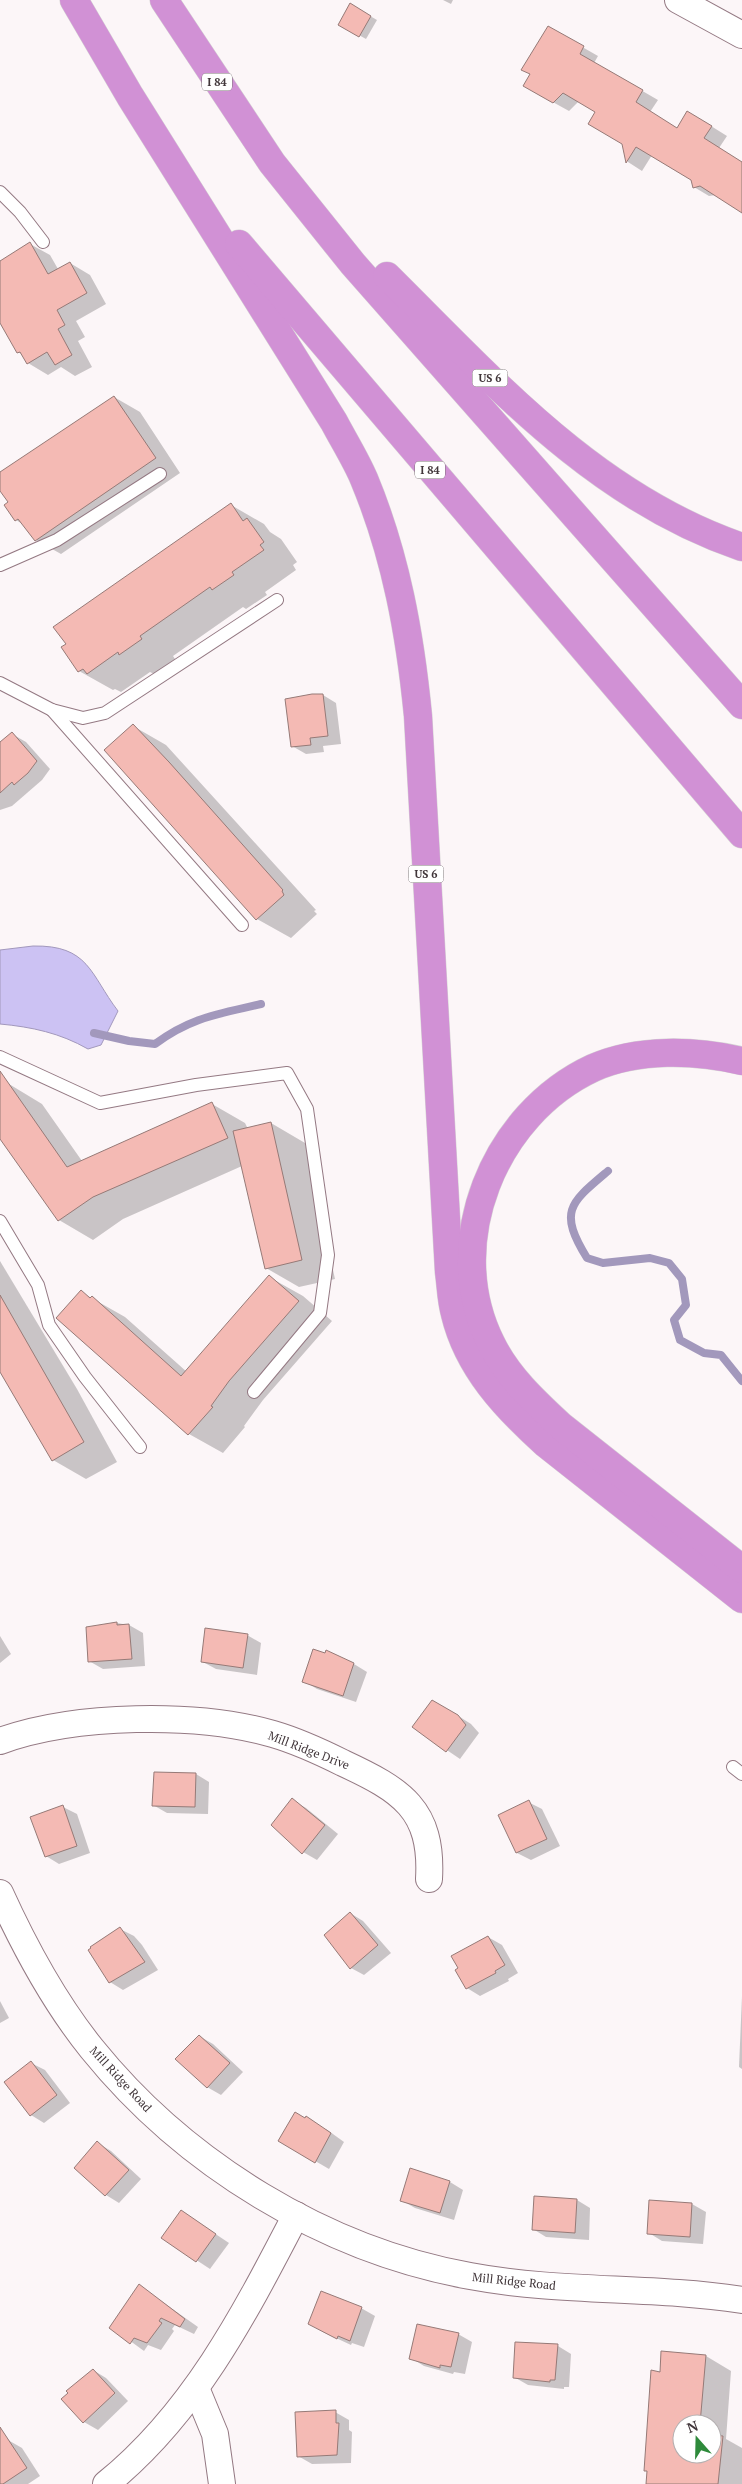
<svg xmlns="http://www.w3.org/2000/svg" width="742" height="2484" font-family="'PT Serif',serif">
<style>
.water{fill:#ccc2f3;stroke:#a298bc}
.shadow{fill:#0003;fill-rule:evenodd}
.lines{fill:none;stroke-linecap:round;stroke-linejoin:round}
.stream{stroke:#a298bc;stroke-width:8}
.building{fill:#f4bab4;stroke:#967a77}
.service-casing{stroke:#947983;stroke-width:14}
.minor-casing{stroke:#947983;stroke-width:28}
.motorway-casing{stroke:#d5d3d4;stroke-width:29}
.service{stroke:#fff;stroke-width:12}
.minor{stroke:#fff;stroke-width:26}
.motorway{stroke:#d191d5;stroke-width:28}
.labels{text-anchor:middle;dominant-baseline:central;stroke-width:4.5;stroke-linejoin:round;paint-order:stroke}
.shield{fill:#fff;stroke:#7a7275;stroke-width:1}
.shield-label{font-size:11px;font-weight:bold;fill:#41363a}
.street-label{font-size:12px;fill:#41363a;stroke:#fff}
</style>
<rect width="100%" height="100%" fill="#fcf6f8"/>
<!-- water -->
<path class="water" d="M 33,946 C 89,945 90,974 118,1011 L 101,1045 L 88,1049 C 60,1033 32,1027 0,1024 L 0,950 Z"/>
<!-- shadow -->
<g class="shadow">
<path d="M 443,0 L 453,0 L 451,4 Z"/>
<path d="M 351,5 L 377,20 L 366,39 L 339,24 Z"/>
<path d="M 549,28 L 598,56 L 594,63 L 658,100 L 650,112 L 678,129 L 703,121 L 727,136 L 719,148 L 742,162 L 742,211 L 716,195 L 709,196 L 694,187 L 692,179 L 652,155 L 642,171 L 628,162 L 623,143 L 597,112 L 579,101 L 569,111 L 540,95 L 531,74 Z"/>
<path d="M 30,244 L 50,255 L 58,269 L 70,263 L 90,275 L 106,304 L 76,321 L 85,337 L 78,341 L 92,367 L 75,376 L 61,367 L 48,375 L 28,363 L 23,355 L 18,352 L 0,321 L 0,262 Z"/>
<path d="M 114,397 L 140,412 L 180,473 L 61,554 L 36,540 L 24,525 L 16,520 L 9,503 L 0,489 L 0,474 Z"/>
<path d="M 231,505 L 264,524 L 270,532 L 281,539 L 297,562 L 293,565 L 296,570 L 265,592 L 267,595 L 246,609 L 243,607 L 173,656 L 175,659 L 154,674 L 150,672 L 121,692 L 115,689 L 113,690 L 79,671 Z"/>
<path d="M 323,695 L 336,703 L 341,744 L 323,746 L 324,752 L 306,754 L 292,746 Z"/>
<path d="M 133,726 L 166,745 L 316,910 L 314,911 L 317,914 L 291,938 L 257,919 Z"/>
<path d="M 12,734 L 26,742 L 50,769 L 42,780 L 12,806 L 0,810 L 0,744 Z"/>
<path d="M 9,1084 L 42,1104 L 82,1161 L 212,1104 L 245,1123 L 248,1129 L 271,1123 L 305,1143 L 335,1279 L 299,1287 L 266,1268 L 242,1166 L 123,1219 L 93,1240 L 59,1220 L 0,1135 L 0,1091 Z"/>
<path d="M 0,1261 L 77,1389 L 117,1462 L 86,1479 L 53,1460 L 0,1370 Z"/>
<path d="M 269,1277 L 303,1296 L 332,1321 L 263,1400 L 244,1426 L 245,1427 L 223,1453 L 189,1434 L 58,1318 L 81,1292 L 125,1317 L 187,1372 Z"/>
<path d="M 117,1623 L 129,1625 L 143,1633 L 145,1666 L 103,1669 L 89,1661 Z"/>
<path d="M 247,1635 L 261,1643 L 257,1675 L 216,1669 L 203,1662 Z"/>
<path d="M 0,1636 L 11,1654 L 0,1663 Z"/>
<path d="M 354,1664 L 367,1672 L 356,1702 L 317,1689 L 304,1681 Z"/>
<path d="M 444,1707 L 471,1724 L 479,1733 L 460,1759 L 413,1727 Z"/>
<path d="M 196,1774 L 209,1782 L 208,1814 L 167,1813 L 153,1805 Z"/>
<path d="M 292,1800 L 306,1808 L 338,1834 L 317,1860 L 303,1852 L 272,1825 Z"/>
<path d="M 528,1802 L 542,1809 L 560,1846 L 531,1860 L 517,1853 Z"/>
<path d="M 63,1807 L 77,1814 L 90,1853 L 59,1864 L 46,1856 Z"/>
<path d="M 350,1913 L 363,1921 L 391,1953 L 364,1975 L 351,1968 Z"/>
<path d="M 120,1929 L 134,1936 L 142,1945 L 158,1970 L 123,1990 L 110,1982 Z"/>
<path d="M 488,1937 L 502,1945 L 518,1973 L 508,1979 L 509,1981 L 480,1996 L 467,1988 Z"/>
<path d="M 742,1996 L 742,2069 L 739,2067 Z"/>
<path d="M 0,2001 L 9,2018 L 0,2023 Z"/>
<path d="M 199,2036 L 213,2044 L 243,2072 L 221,2095 L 207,2087 Z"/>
<path d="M 31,2063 L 45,2070 L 70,2103 L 44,2123 L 31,2115 Z"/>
<path d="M 326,2129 L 344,2142 L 329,2169 L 279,2140 Z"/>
<path d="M 98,2143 L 111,2151 L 141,2179 L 119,2203 L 106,2195 L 75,2168 Z"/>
<path d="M 411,2170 L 450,2182 L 463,2190 L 454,2220 L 415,2208 L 401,2200 Z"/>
<path d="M 577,2200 L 590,2208 L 589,2240 L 546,2237 L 533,2229 Z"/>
<path d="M 651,2201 L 692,2204 L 706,2212 L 703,2244 L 662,2241 L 649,2233 Z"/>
<path d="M 181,2211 L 229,2243 L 210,2269 L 163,2238 Z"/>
<path d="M 140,2286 L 198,2327 L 194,2334 L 175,2325 L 172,2329 L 174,2331 L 161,2350 L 148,2345 L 144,2351 L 111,2327 Z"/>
<path d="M 361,2308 L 375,2316 L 364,2347 L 352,2343 L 351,2345 L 323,2332 Z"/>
<path d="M 458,2334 L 472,2342 L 465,2374 L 454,2372 L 453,2374 L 424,2366 L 411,2358 Z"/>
<path d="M 558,2346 L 571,2354 L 569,2387 L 564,2387 L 564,2389 L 528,2385 L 514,2377 Z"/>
<path d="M 663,2352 L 706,2356 L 731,2371 L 726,2439 L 742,2448 L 742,2484 L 648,2484 ZM 682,2424 L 712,2424 L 712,2454 L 682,2454 Z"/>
<path d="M 93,2370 L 106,2378 L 128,2401 L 98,2430 L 84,2422 L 62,2399 L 77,2383 Z"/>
<path d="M 335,2412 L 349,2420 L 349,2430 L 352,2432 L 351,2463 L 312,2464 L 298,2456 Z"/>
<path d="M 8,2440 L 22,2448 L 40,2476 L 28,2484 L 0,2484 L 0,2445 Z"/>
</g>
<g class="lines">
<!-- stream -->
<g class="stream">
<path d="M 94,1033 L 129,1041 L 155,1044 C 191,1017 219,1014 261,1004"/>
<path d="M 608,1171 C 570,1203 558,1211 587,1258 L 603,1263 L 650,1258 L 669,1263 L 682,1279 L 686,1305 L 674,1320 L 680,1340 L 704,1353 L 721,1355 L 742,1381"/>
</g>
</g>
<!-- building -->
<g class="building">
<path d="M 350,3 L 371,16 L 359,37 L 338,25 Z"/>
<path d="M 548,26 L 584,46 L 580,54 L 643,90 L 636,102 L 677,128 L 687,111 L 712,126 L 704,138 L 742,162 L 742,213 L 700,186 L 693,188 L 691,180 L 636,147 L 626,163 L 622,144 L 588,124 L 595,112 L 563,93 L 553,103 L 523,86 L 530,74 L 521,70 Z"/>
<path d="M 30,242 L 48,274 L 70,262 L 87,293 L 57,310 L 65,325 L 58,329 L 72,355 L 55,365 L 47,352 L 27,364 L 20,352 L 17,353 L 0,323 L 0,261 Z"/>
<path d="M 114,396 L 156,458 L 35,541 L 18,519 L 15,521 L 4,505 L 8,502 L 0,491 L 0,472 Z"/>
<path d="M 231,503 L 243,521 L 247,518 L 264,542 L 260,545 L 264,550 L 232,572 L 234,575 L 212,590 L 210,587 L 140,636 L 142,639 L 119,655 L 118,652 L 87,674 L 83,669 L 78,672 L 61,647 L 66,644 L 53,627 Z"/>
<path d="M 312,694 L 323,694 L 328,736 L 310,738 L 311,745 L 291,747 L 285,699 Z"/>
<path d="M 133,724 L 169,762 L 283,890 L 282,891 L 284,895 L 256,920 L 104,750 Z"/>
<path d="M 12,732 L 37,761 L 28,773 L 14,785 L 12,782 L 0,793 L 0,742 Z"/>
<path d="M 0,1071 L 67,1167 L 212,1102 L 228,1138 L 93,1197 L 58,1221 L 0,1139 Z"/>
<path d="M 271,1122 L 302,1260 L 265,1269 L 233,1131 Z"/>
<path d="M 269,1275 L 299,1301 L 229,1381 L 211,1406 L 213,1407 L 188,1435 L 56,1318 L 81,1290 L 90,1298 L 92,1296 L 181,1376 Z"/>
<path d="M 0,1295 L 84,1442 L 52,1461 L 0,1372 Z"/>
<path d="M 117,1622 L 117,1625 L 129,1624 L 132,1659 L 88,1662 L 86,1627 Z"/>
<path d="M 205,1628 L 248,1634 L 243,1668 L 201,1662 Z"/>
<path d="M 313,1649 L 325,1653 L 326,1650 L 354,1663 L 343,1696 L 302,1682 Z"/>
<path d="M 432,1700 L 458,1715 L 466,1725 L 446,1752 L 412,1727 Z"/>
<path d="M 154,1772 L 196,1773 L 195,1807 L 152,1806 Z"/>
<path d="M 292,1798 L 325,1825 L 302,1854 L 271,1825 Z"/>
<path d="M 529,1800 L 547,1839 L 516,1853 L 498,1815 Z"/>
<path d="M 63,1805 L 77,1846 L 45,1857 L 30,1817 Z"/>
<path d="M 350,1912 L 378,1945 L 350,1969 L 324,1935 Z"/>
<path d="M 120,1927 L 145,1962 L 109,1983 L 88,1950 L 91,1948 L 90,1947 Z"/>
<path d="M 488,1936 L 505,1965 L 495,1971 L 496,1973 L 466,1989 L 455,1970 L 458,1968 L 451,1956 Z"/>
<path d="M 199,2035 L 230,2063 L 207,2088 L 175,2059 Z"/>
<path d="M 31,2061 L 57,2095 L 30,2116 L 4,2082 Z"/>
<path d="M 295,2112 L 305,2118 L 306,2116 L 331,2133 L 315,2163 L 278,2141 Z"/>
<path d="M 97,2141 L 129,2170 L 105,2196 L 74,2168 Z"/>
<path d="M 410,2168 L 450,2181 L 440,2213 L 400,2201 Z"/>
<path d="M 534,2196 L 577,2199 L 575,2233 L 532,2230 Z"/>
<path d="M 649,2200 L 692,2203 L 690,2237 L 647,2234 Z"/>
<path d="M 181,2210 L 216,2234 L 196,2262 L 161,2238 Z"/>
<path d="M 139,2284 L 185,2319 L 180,2327 L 161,2318 L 159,2321 L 162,2323 L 147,2343 L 134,2338 L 130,2344 L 109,2328 Z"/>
<path d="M 321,2291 L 362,2307 L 350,2341 L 338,2336 L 337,2339 L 308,2324 Z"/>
<path d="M 417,2324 L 459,2333 L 451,2367 L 440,2365 L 440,2368 L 409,2359 Z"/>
<path d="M 515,2342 L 558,2344 L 555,2380 L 550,2380 L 550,2382 L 513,2378 Z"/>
<path d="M 661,2351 L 706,2355 L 700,2424 L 682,2424 L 682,2454 L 712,2454 L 712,2435 L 723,2436 L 718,2484 L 646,2484 L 647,2471 L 644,2471 L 651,2370 L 660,2372 Z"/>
<path d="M 93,2369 L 115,2393 L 83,2423 L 61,2399 L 68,2393 L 66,2391 Z"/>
<path d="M 336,2410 L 336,2423 L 339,2423 L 337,2455 L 297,2457 L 295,2412 Z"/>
<path d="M 0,2427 L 27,2468 L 3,2484 L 0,2484 Z"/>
</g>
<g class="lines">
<!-- service casing -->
<g class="service-casing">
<g id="service">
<path d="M 0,192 L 20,212 L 43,242"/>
<path d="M 0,565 L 57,540 L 160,474"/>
<path d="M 0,683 L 52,710 L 83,718 L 105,713 L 277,600"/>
<path d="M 52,710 L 242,925"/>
<path d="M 0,1057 L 100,1103 L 196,1085 L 287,1073 L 307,1109 L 328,1255 L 320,1313 L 254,1392"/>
<path d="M 0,1221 L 38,1285 L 49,1325 L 85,1377 L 140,1447"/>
<path d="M 733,1767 L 742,1774"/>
</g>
</g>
<!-- minor casing -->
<g class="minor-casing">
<g id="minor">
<path d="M 678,0 L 742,35"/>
<path d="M 0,1741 C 75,1714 197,1712 273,1734 C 297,1741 321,1752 343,1763 C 401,1790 433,1809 429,1879"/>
<path d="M 0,1893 C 25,1948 54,2002 92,2049 C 185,2164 325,2250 470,2276 C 560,2293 652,2286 742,2300"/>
<path d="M 196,2388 L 215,2434 L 222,2484"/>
<path d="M 106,2484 C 194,2413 245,2313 296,2215"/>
</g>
</g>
<!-- motorway casing -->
<g class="motorway-casing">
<g id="motorway">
<path d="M 74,0 L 130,96 L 334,422 C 344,441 356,460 364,479 C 396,556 410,634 418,716 L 449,1272 C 451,1286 451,1300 455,1314 C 468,1368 506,1408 546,1444 L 742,1599"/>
<path d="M 164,0 L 272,163 L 353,264 L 742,705"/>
<path d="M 239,244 L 742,834"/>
<path d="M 387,276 C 494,382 595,497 742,547"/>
<path d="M 742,1061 C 695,1050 638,1048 593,1068 C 494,1114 441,1243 491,1343 C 507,1376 534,1401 561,1426 L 742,1569"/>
</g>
</g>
<!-- service -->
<use href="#service" class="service"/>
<!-- minor -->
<use href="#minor" class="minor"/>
<!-- motorway -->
<use href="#motorway" class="motorway"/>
</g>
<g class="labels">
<!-- shield labels -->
<g class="shield">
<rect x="202" y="73.5" width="30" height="17" rx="4"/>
<rect x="472.5" y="369.5" width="35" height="17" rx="4"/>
<rect x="415" y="461.5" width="30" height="17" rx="4"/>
<rect x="408.5" y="865.5" width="35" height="17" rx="4"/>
</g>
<g class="shield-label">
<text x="217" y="82">I 84</text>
<text x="490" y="378">US 6</text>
<text x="430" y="470">I 84</text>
<text x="426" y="874">US 6</text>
</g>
<!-- street labels -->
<g class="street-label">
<text transform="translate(309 1750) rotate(21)">Mill Ridge Drive</text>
<text transform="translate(121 2079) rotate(47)">Mill Ridge Road</text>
<text transform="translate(514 2281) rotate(6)">Mill Ridge Road</text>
</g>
</g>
<!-- north arrow -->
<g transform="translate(697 2439) rotate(340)"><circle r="24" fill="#ffffff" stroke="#b3afb0"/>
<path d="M0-4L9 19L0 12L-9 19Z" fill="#2e8a3b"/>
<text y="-8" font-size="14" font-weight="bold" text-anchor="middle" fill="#41363a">N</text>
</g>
</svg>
